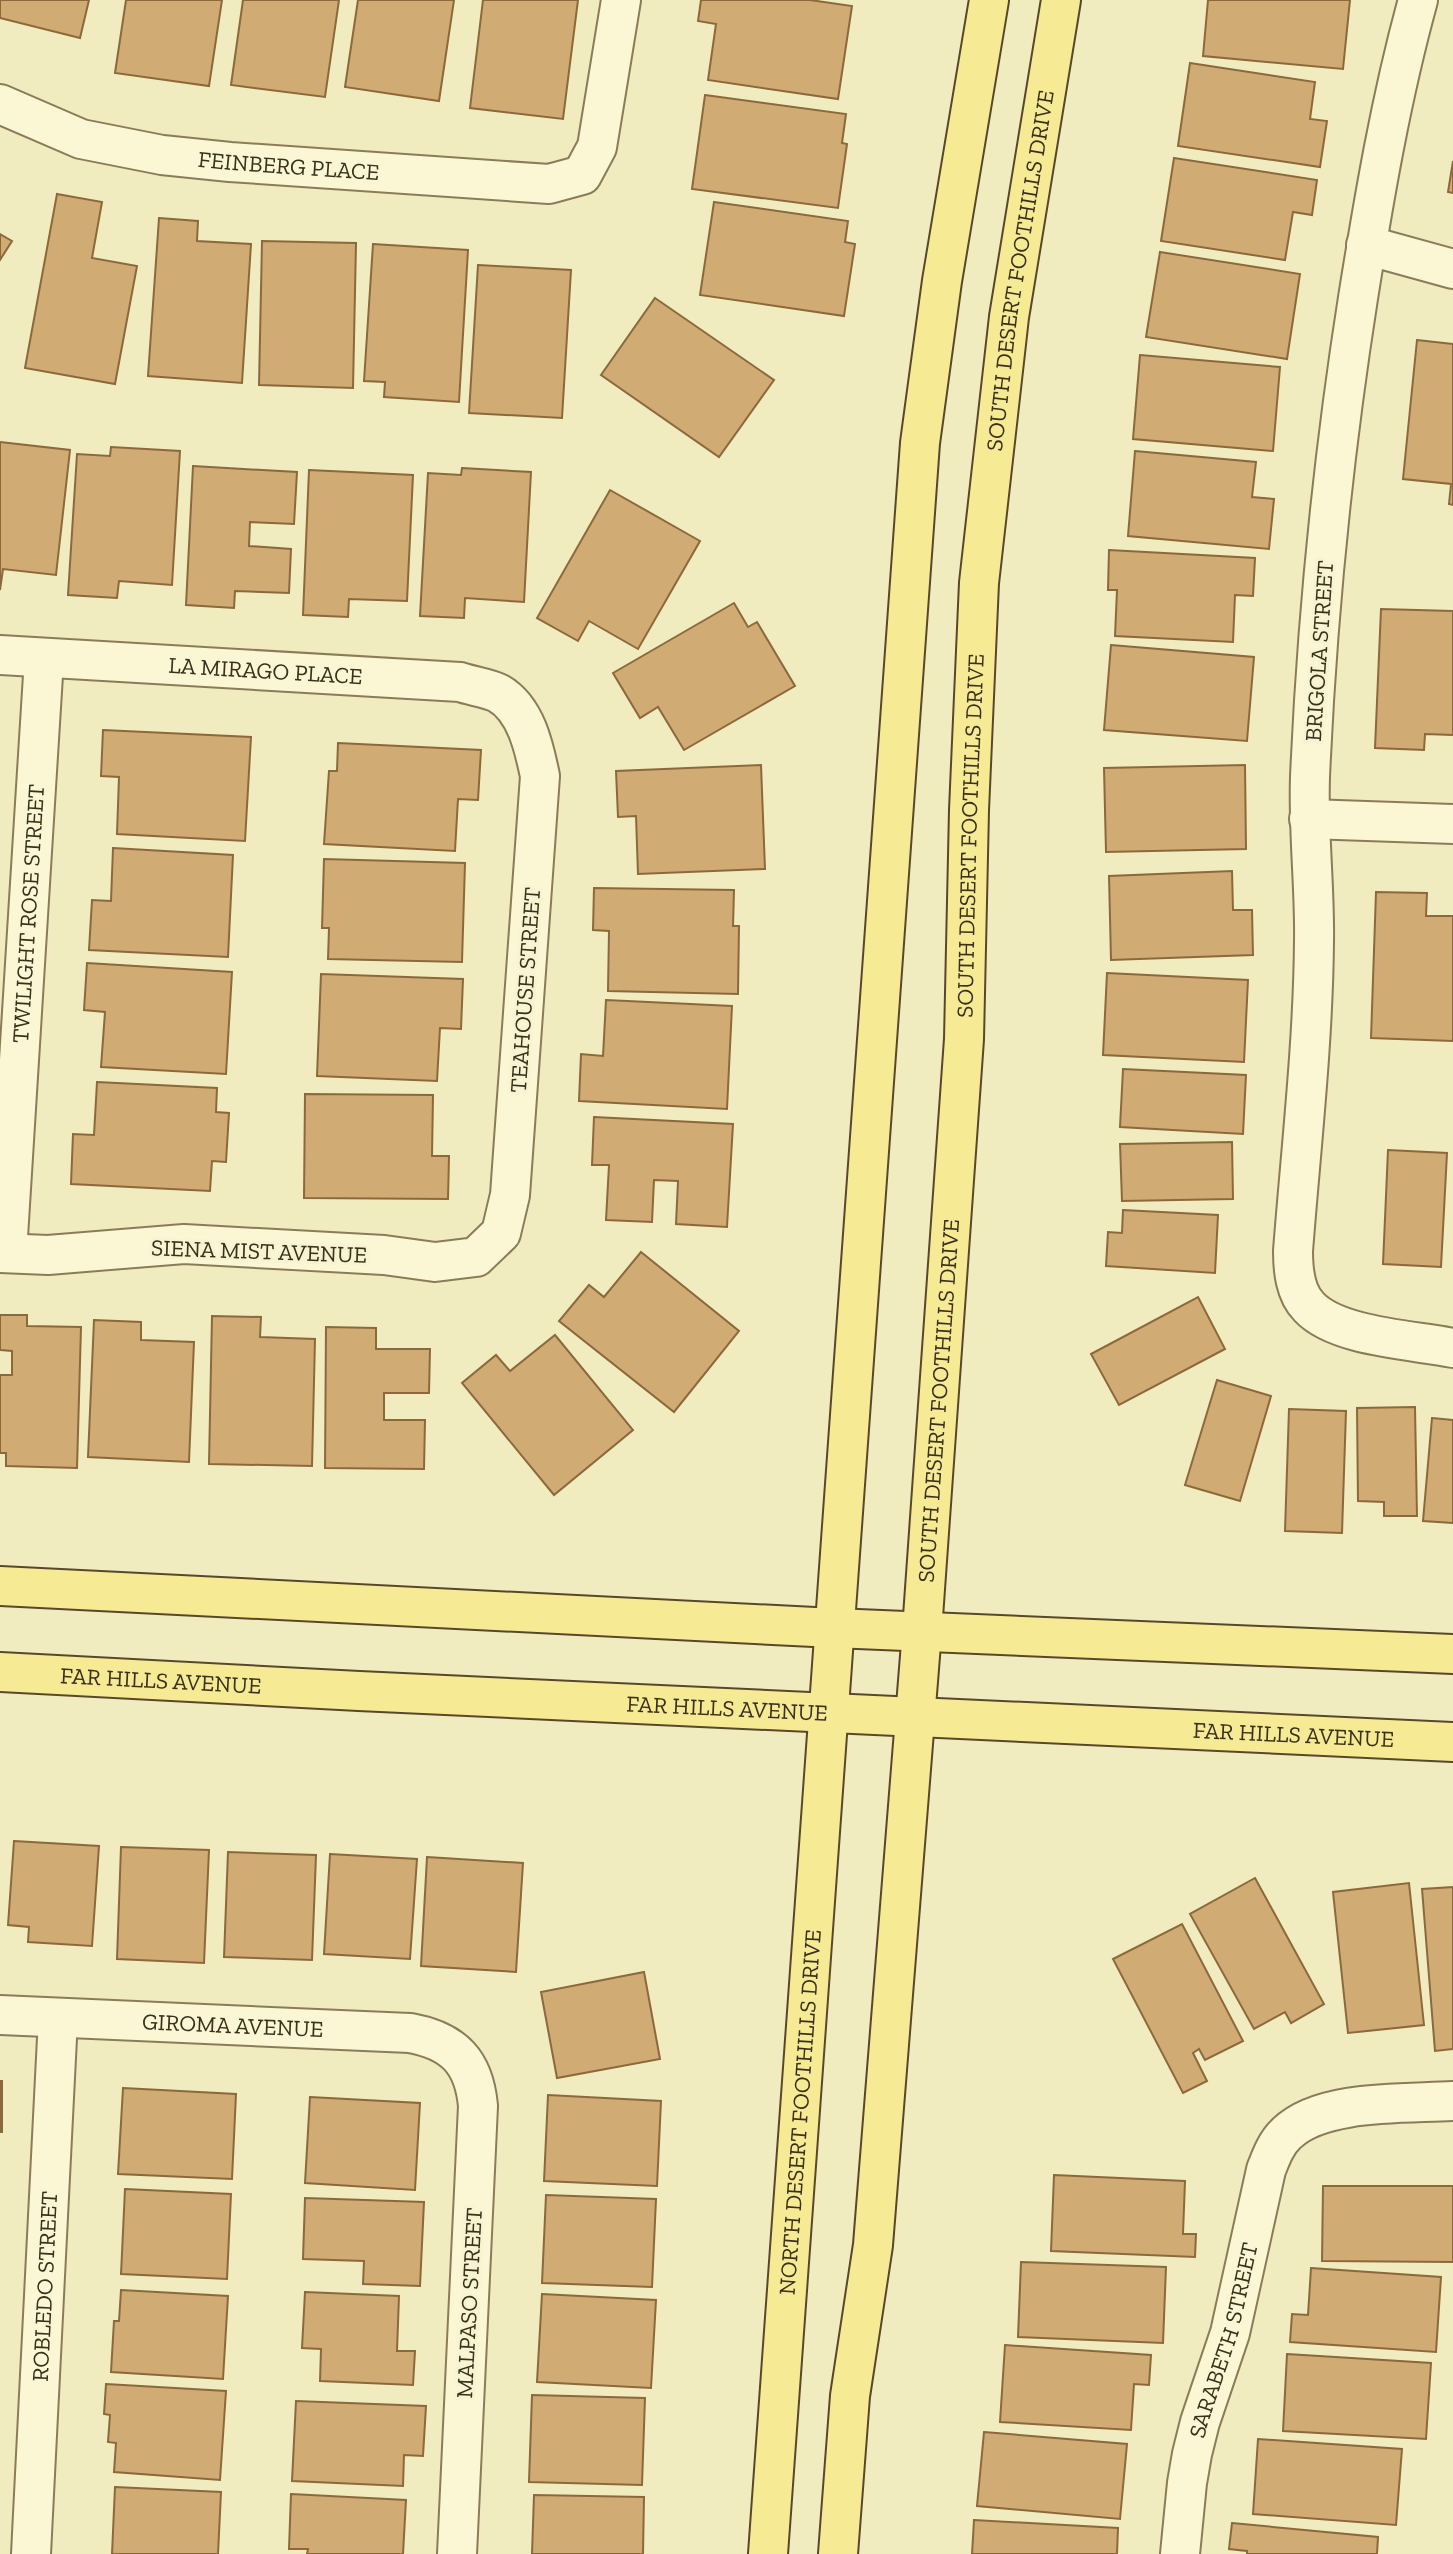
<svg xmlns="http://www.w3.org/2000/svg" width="1453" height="2554" font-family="'Zilla Slab',serif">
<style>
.building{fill:#d1ab74;stroke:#8c693b;stroke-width:2}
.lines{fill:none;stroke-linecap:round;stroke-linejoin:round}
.minor-casing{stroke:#8b7c57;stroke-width:42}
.major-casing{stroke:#58482b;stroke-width:42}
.minor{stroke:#fbf6d4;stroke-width:38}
.major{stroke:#f7ea95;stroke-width:38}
.labels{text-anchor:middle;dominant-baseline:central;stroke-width:6;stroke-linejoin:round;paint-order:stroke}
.street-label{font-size:23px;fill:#3a301c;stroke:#f8f3d0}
</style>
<rect width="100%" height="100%" fill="#f1ebc0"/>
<!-- building -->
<g class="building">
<path d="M 0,0 L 89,0 L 80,38 L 0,18 Z"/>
<path d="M 126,0 L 222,0 L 209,86 L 115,73 Z"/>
<path d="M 243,0 L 339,0 L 325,97 L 231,85 Z"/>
<path d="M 358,0 L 454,0 L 439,101 L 345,87 Z"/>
<path d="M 483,0 L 578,0 L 563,119 L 470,108 Z"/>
<path d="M 701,0 L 810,0 L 852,6 L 838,99 L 708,80 L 716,24 L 698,21 Z"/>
<path d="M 1208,0 L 1350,0 L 1343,69 L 1203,56 Z"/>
<path d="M 1190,63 L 1315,82 L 1310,119 L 1327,121 L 1320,167 L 1178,146 Z"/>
<path d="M 705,95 L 846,114 L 842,143 L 847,144 L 838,208 L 692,189 Z"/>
<path d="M 1174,158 L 1317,180 L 1312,215 L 1293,212 L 1285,260 L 1161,241 Z"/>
<path d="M 1453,161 L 1453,193 L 1448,192 Z"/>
<path d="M 57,194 L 102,202 L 92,258 L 137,266 L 115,384 L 25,368 Z"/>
<path d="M 714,202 L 848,221 L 845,242 L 855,244 L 844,316 L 700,295 Z"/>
<path d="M 159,218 L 198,221 L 197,241 L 251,244 L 242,383 L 148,376 Z"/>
<path d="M 0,234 L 12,241 L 0,260 Z"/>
<path d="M 262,241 L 356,243 L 353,388 L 259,385 Z"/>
<path d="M 373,244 L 468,250 L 459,402 L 384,397 L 385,382 L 364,381 Z"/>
<path d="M 1160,252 L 1300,274 L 1287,359 L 1146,337 Z"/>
<path d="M 478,265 L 571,270 L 562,418 L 469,413 Z"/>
<path d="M 655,298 L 774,380 L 719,457 L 601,375 Z"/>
<path d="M 1417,340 L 1453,344 L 1453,505 L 1449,504 L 1451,484 L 1403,479 Z"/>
<path d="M 1140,355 L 1280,367 L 1273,451 L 1133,439 Z"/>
<path d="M 0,442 L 70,450 L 56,575 L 3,569 L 0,590 Z"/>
<path d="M 111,447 L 180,451 L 172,585 L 119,581 L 117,598 L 68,595 L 77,454 L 110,456 Z"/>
<path d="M 1135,451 L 1256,462 L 1252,497 L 1274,499 L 1269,549 L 1128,536 Z"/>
<path d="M 193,466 L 297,472 L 294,524 L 250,522 L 249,546 L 291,549 L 289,593 L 235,591 L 234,608 L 186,605 Z"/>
<path d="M 462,468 L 531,472 L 524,602 L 465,598 L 464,618 L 420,616 L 428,473 L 461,475 Z"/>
<path d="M 309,470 L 413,475 L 407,601 L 349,599 L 348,617 L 303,615 Z"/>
<path d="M 610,490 L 700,541 L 638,649 L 589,621 L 578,641 L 537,618 Z"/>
<path d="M 1109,550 L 1255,558 L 1253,596 L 1235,595 L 1233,642 L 1115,636 L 1117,590 L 1108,590 Z"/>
<path d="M 734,603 L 748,627 L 757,622 L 795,686 L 684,750 L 658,707 L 640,718 L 613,673 Z"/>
<path d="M 1381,609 L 1453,611 L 1453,735 L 1425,734 L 1424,750 L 1375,748 Z"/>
<path d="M 1111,645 L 1254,657 L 1247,741 L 1104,730 Z"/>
<path d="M 103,730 L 251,737 L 245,841 L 117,834 L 119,777 L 101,776 Z"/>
<path d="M 338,743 L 481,750 L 478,800 L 458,799 L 455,851 L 324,844 L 329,771 L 337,771 Z"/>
<path d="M 761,765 L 765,869 L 638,874 L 636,816 L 618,817 L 616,771 Z"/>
<path d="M 1245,765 L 1246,849 L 1106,852 L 1104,768 Z"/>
<path d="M 113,848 L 233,855 L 228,957 L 89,950 L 92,900 L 111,901 Z"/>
<path d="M 324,859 L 465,863 L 462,962 L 328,959 L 329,928 L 322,928 Z"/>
<path d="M 1232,871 L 1233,910 L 1252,910 L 1253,955 L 1111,960 L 1109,876 Z"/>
<path d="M 594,888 L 734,890 L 733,926 L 739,926 L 738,994 L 608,991 L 609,931 L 593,930 Z"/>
<path d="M 1376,892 L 1427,893 L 1426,916 L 1453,916 L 1453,1041 L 1371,1038 Z"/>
<path d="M 87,963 L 232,972 L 226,1074 L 101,1067 L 105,1012 L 84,1010 Z"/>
<path d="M 1107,973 L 1248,980 L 1244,1062 L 1103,1055 Z"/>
<path d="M 321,974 L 463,979 L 461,1029 L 440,1028 L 437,1081 L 317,1076 Z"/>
<path d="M 606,1000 L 732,1006 L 727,1109 L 579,1101 L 581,1054 L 603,1056 Z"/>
<path d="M 1123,1069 L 1246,1075 L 1243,1134 L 1120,1127 Z"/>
<path d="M 97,1082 L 217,1088 L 216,1112 L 229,1113 L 226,1162 L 212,1161 L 210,1191 L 71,1184 L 73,1134 L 94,1135 Z"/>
<path d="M 305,1094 L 433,1095 L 432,1156 L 449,1156 L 448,1199 L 304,1198 Z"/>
<path d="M 594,1117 L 733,1124 L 727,1227 L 676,1224 L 678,1181 L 654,1180 L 652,1222 L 606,1220 L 609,1165 L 592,1165 Z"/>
<path d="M 1232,1142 L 1233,1199 L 1122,1201 L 1120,1144 Z"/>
<path d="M 1388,1150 L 1447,1153 L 1441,1267 L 1383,1264 Z"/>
<path d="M 1123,1210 L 1218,1215 L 1215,1273 L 1106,1266 L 1108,1232 L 1122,1233 Z"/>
<path d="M 641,1252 L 739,1331 L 674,1412 L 559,1321 L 589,1285 L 604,1297 Z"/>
<path d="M 1198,1297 L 1225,1349 L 1119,1405 L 1091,1354 Z"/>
<path d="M 0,1315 L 27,1315 L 27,1326 L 81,1327 L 77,1468 L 6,1466 L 6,1453 L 0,1453 L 0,1375 L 12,1375 L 12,1351 L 0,1350 Z"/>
<path d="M 212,1316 L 261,1317 L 260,1337 L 315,1339 L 312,1466 L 209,1464 Z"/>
<path d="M 94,1320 L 141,1322 L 141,1340 L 194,1342 L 189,1462 L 88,1457 Z"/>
<path d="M 326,1327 L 376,1328 L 376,1349 L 430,1349 L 429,1393 L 384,1393 L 384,1420 L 425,1420 L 424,1469 L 325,1468 Z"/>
<path d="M 555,1335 L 633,1430 L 554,1495 L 462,1383 L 496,1355 L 510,1371 Z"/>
<path d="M 1217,1380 L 1271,1396 L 1240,1501 L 1185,1485 Z"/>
<path d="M 1415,1407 L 1417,1516 L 1384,1516 L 1384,1502 L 1358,1501 L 1357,1408 Z"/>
<path d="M 1289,1409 L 1346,1411 L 1342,1533 L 1285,1531 Z"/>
<path d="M 1432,1418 L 1453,1420 L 1453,1523 L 1423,1521 Z"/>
<path d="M 14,1841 L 99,1846 L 92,1946 L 28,1942 L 29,1927 L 8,1925 Z"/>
<path d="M 121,1847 L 209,1850 L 204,1963 L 117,1959 Z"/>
<path d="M 228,1852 L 316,1855 L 312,1960 L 224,1957 Z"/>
<path d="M 330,1854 L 417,1859 L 410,1959 L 324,1954 Z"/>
<path d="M 427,1857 L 523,1863 L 516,1972 L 421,1966 Z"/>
<path d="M 1255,1878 L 1324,2004 L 1291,2023 L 1285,2012 L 1254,2029 L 1190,1914 Z"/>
<path d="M 1409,1883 L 1424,2025 L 1348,2033 L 1333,1892 Z"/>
<path d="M 1453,1887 L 1453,2049 L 1435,2051 L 1422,1889 Z"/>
<path d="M 1182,1924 L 1243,2041 L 1205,2060 L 1199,2049 L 1193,2053 L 1207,2081 L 1183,2093 L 1113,1959 Z"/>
<path d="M 644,1972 L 660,2059 L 557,2078 L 541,1992 Z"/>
<rect x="0" y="2081" width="2" height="51"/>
<path d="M 123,2088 L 236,2094 L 232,2179 L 118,2174 Z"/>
<path d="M 548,2095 L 661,2101 L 657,2186 L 544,2181 Z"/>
<path d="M 310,2097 L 420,2103 L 415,2190 L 305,2183 Z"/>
<path d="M 1054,2175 L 1185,2181 L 1183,2234 L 1196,2234 L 1195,2257 L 1051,2251 Z"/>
<path d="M 1323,2186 L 1453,2186 L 1453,2262 L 1322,2261 Z"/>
<path d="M 125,2189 L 231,2194 L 227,2279 L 121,2274 Z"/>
<path d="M 546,2195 L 656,2199 L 652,2287 L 542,2283 Z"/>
<path d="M 305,2198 L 424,2202 L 420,2286 L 363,2284 L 364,2261 L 303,2259 Z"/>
<path d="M 1021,2262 L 1166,2267 L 1163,2343 L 1018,2337 Z"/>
<path d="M 1311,2268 L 1441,2277 L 1436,2352 L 1290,2342 L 1292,2314 L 1308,2315 Z"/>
<path d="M 121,2290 L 228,2296 L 223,2379 L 111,2372 L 114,2321 L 119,2321 Z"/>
<path d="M 305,2292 L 399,2296 L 397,2351 L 415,2351 L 413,2385 L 320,2381 L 321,2349 L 302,2348 Z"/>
<path d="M 542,2294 L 656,2300 L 651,2388 L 537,2382 Z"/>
<path d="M 1005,2345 L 1151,2355 L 1149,2385 L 1134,2384 L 1131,2430 L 1000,2422 Z"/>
<path d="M 1287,2354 L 1431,2363 L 1426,2439 L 1283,2431 Z"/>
<path d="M 106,2384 L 226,2391 L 220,2480 L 114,2472 L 116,2443 L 108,2442 L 110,2415 L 104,2414 Z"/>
<path d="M 532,2395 L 645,2398 L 642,2485 L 529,2482 Z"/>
<path d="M 296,2401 L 426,2406 L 423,2456 L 404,2455 L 403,2486 L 292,2481 Z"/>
<path d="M 984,2432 L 1127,2444 L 1120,2519 L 977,2506 Z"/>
<path d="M 1258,2439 L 1402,2449 L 1396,2525 L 1253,2514 Z"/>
<path d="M 115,2487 L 221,2492 L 218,2554 L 112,2554 Z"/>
<path d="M 291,2494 L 406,2500 L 403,2554 L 307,2554 L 308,2549 L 289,2549 Z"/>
<path d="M 534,2495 L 644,2497 L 643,2554 L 532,2554 Z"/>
<path d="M 974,2520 L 1118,2528 L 1117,2554 L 972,2554 Z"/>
<path d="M 1232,2523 L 1378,2537 L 1377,2554 L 1247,2554 L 1247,2551 L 1229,2549 Z"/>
</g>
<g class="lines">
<!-- minor casing -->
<g class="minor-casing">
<g id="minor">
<path d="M 1418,0 C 1391,98 1374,198 1358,298 C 1333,457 1317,617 1310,777 C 1308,832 1315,887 1314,942 C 1313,1045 1301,1148 1293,1251 C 1293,1270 1295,1293 1309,1307 C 1337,1337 1413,1340 1453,1348"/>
<path id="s1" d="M 0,104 L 81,139 L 162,155 L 230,162 L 549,184 L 582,175 L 597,147 L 621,0"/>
<path d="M 1366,245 L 1453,269"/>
<path id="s2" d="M 0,655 L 460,682 C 472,686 487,688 498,693 C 526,709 534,747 540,776 L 510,1195 L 501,1233 L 476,1257 L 435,1262 L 384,1255 L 184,1244 L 48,1255 L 0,1253"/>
<path d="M 1309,819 L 1453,824"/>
<path id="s3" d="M 7,1253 L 44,659"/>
<path id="s4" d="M 0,2015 L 410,2033 C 454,2041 474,2062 478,2106 L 457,2554"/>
<path id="s5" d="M 31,2554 L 58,2018"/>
<path id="s6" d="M 1180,2554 L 1187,2483 L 1192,2454 L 1200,2422 L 1230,2333 L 1266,2170 C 1271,2157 1276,2143 1287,2133 C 1322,2099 1406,2104 1453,2101"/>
</g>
</g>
<!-- major casing -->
<g class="major-casing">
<g id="major">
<path d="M 0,1586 L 834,1628 L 1453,1654"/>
<path id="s7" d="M 0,1672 L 359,1691 L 1453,1742"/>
<path id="s8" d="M 768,2554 L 920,443 L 942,281 L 989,0"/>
<path id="s9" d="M 838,2554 L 850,2396 L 873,2245 L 922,1631 L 964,1039 L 969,810 L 979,583 L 1009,317 L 1061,0"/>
</g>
</g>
<!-- minor -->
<use href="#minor" class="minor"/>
<!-- major -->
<use href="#major" class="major"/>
</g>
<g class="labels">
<!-- street labels -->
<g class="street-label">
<text stroke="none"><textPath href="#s1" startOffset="298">FEINBERG PLACE</textPath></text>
<text stroke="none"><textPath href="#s9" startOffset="2292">SOUTH DESERT FOOTHILLS DRIVE</textPath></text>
<text transform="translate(1319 651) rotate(-86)">BRIGOLA STREET</text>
<text stroke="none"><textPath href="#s2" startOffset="266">LA MIRAGO PLACE</textPath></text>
<text stroke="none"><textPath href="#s9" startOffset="1724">SOUTH DESERT FOOTHILLS DRIVE</textPath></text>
<text stroke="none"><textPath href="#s3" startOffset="340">TWILIGHT ROSE STREET</textPath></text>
<text transform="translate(525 990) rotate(-86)">TEAHOUSE STREET</text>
<text transform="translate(259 1251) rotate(2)">SIENA MIST AVENUE</text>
<text stroke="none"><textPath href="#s9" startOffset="1158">SOUTH DESERT FOOTHILLS DRIVE</textPath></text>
<text stroke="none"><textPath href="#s7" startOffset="161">FAR HILLS AVENUE</textPath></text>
<text stroke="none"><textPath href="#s7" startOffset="728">FAR HILLS AVENUE</textPath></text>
<text stroke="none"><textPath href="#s7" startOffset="1295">FAR HILLS AVENUE</textPath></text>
<text stroke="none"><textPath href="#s4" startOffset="233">GIROMA AVENUE</textPath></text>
<text stroke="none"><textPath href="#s8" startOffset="443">NORTH DESERT FOOTHILLS DRIVE</textPath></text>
<text stroke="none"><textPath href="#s5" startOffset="268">ROBLEDO STREET</textPath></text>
<text transform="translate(469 2303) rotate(-87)">MALPASO STREET</text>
<text stroke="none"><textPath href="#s6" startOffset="219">SARABETH STREET</textPath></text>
</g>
</g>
</svg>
